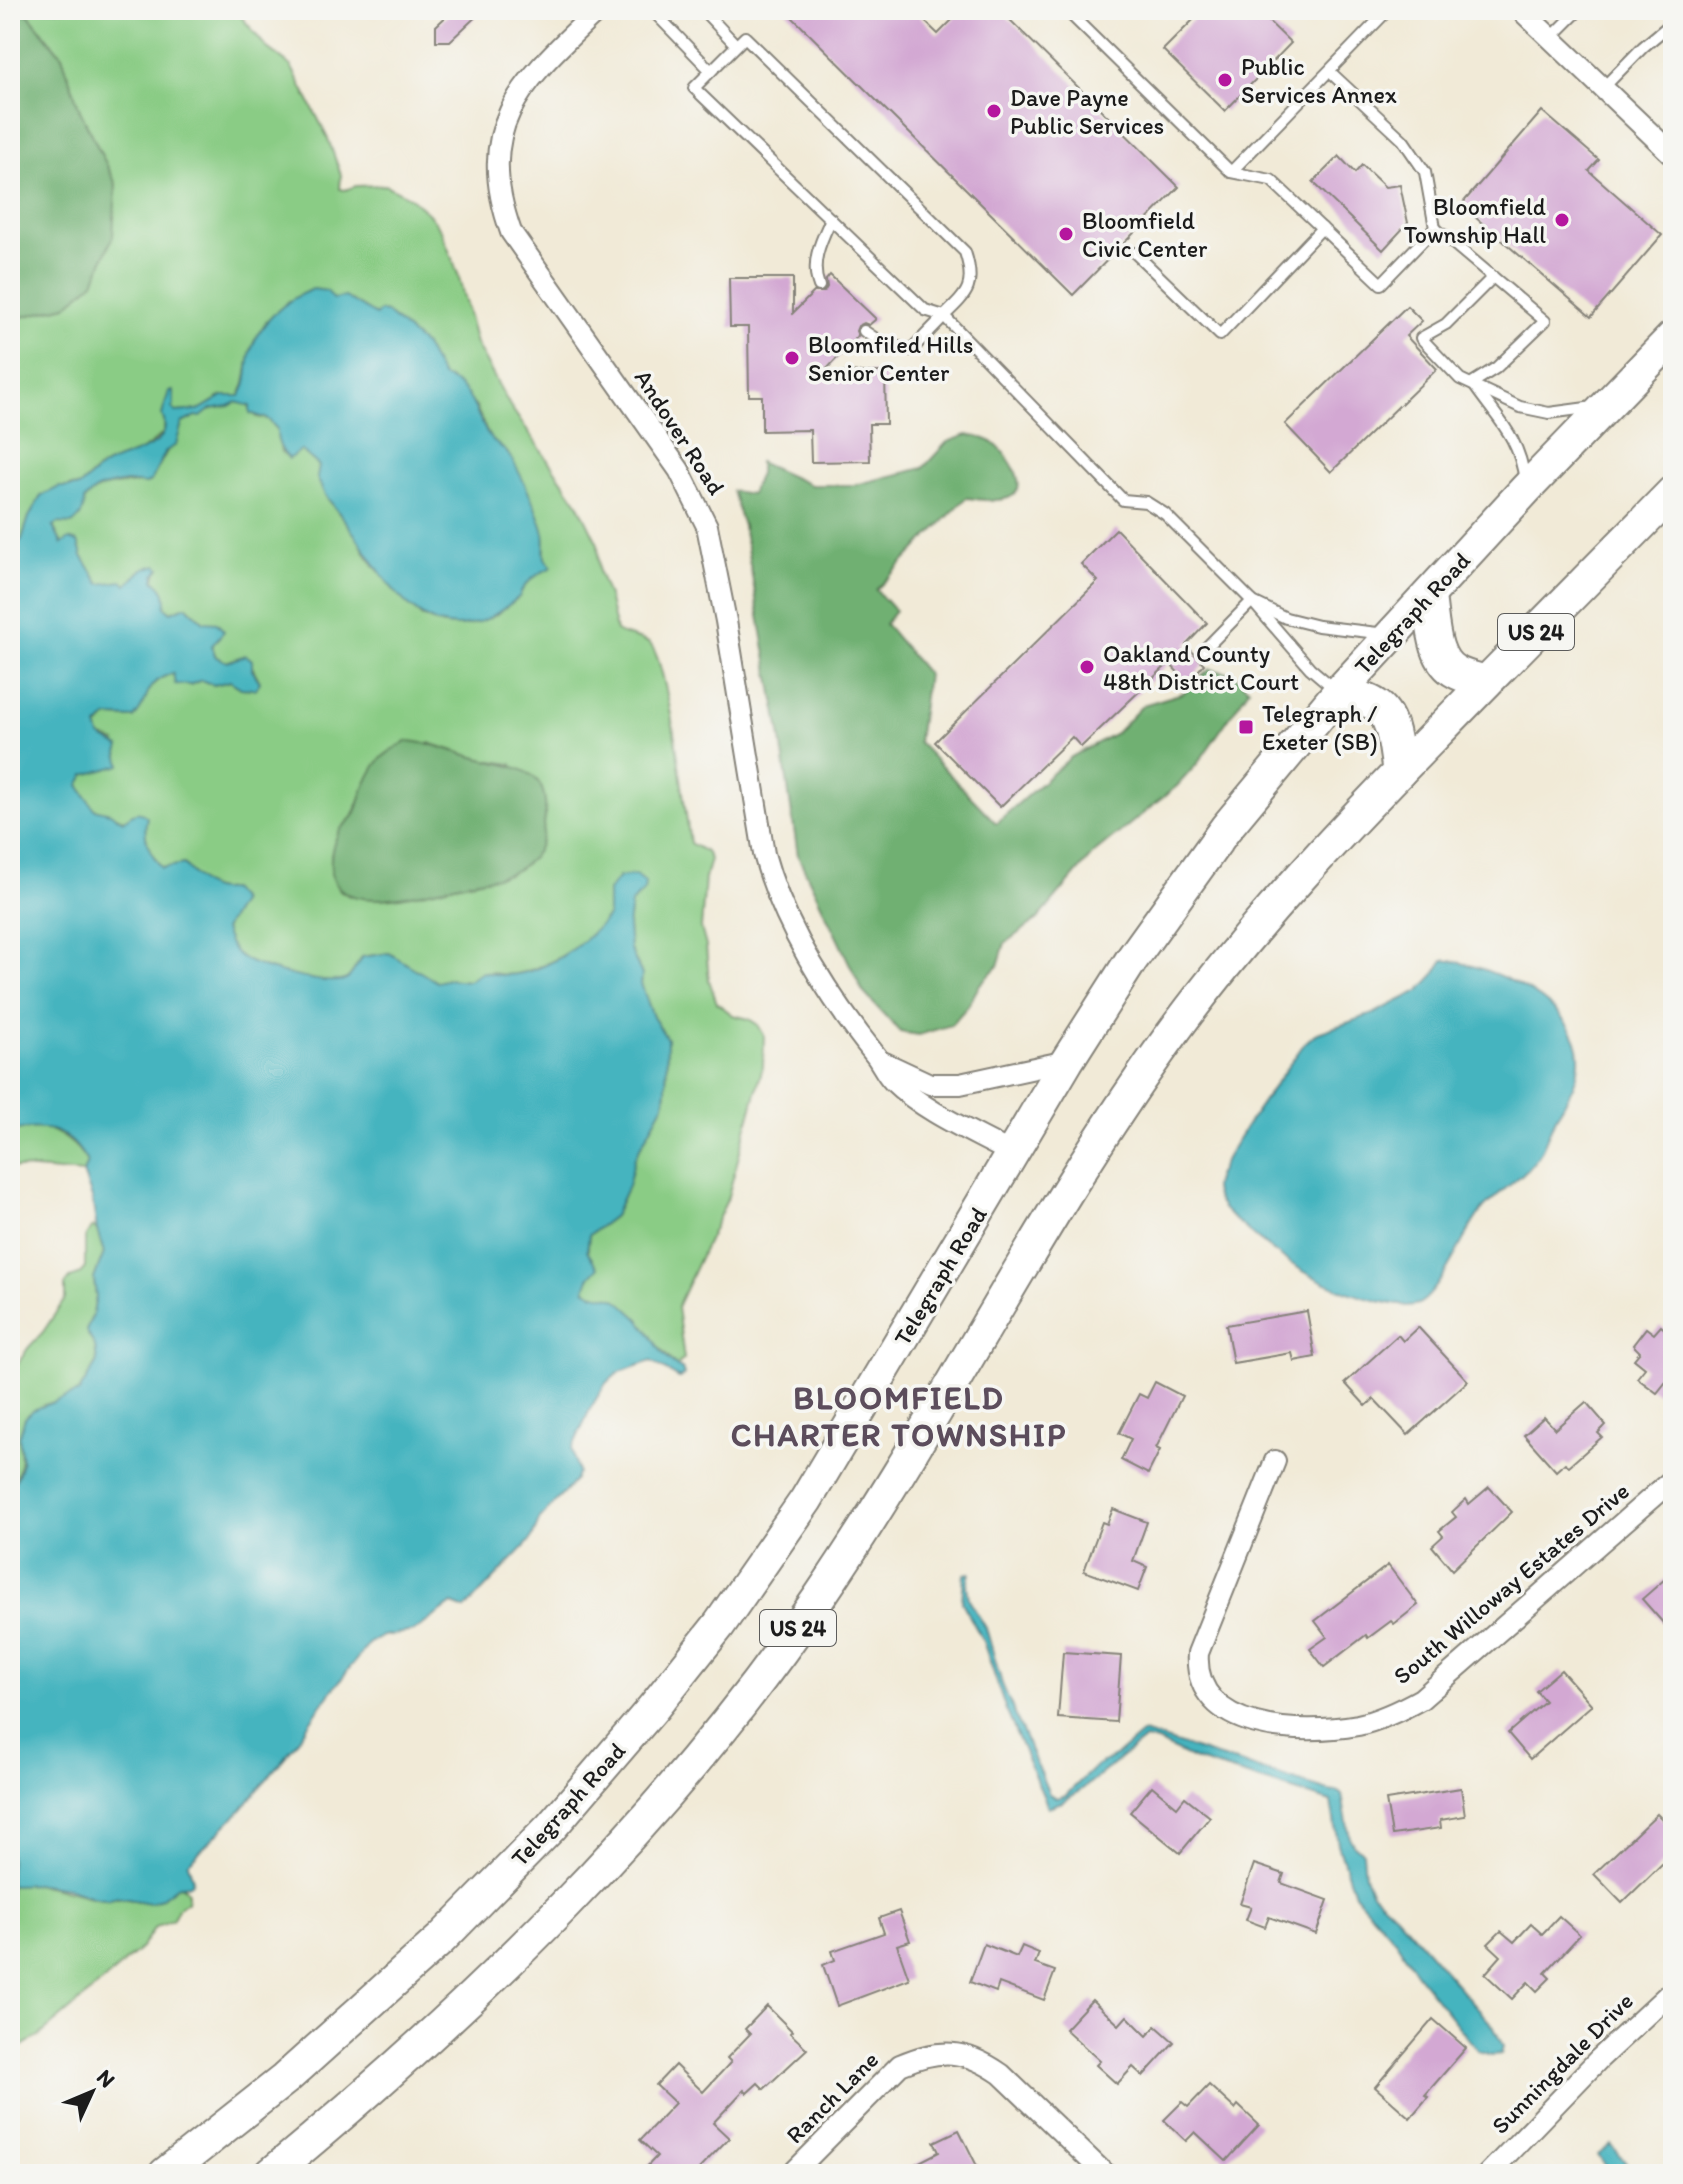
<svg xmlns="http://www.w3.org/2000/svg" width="1683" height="2184" font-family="Itim,sans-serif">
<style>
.green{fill:#8acc85;stroke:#537450;stroke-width:2;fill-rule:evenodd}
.forest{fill:#6fb072;stroke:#466647;stroke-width:2}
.water{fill:#45b4bf;stroke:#30686e;stroke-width:2}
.building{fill:#d3a8d3}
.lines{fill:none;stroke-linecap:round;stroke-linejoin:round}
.service-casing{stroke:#86837a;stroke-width:14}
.minor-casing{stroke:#86837a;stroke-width:24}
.trunk-casing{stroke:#86837a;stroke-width:36}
.service{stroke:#fff;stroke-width:10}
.minor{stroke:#fff;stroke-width:20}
.trunk{stroke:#fff;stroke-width:32}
.poi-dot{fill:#b5179e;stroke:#f6f6f2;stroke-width:3}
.labels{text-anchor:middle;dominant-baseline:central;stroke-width:7;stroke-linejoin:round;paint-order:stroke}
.shield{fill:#f6f6f2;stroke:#5d5d5c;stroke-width:2}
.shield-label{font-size:22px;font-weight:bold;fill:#1c1c1c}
.poi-label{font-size:24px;fill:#1c1c1c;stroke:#f6f6f2;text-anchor:start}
.street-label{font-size:24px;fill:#1c1c1c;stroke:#f6f6f2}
.district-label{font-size:32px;font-weight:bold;letter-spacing:2px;fill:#5c4d5c;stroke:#f6f6f2}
</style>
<rect width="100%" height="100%" fill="#f6f6f2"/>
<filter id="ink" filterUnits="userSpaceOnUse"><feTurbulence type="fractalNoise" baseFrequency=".0125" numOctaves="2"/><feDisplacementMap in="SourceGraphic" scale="16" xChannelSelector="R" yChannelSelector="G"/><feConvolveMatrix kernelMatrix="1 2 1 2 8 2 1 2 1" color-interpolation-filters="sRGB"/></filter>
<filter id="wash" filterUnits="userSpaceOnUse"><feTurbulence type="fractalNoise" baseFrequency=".006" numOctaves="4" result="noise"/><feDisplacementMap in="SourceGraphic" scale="32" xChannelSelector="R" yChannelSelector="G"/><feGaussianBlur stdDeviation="1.8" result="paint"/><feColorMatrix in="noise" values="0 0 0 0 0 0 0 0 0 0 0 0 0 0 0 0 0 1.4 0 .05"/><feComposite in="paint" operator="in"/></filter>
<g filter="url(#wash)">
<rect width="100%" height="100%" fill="#f1ead7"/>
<!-- green -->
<g class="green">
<path d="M 10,10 L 236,10 L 266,47 L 291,66 L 327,136 L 341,175 L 340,189 L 345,190 L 356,186 L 385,185 L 410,197 L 427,212 L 441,230 L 458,274 L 476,344 L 510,406 L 578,503 L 598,544 L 599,572 L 608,596 L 616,631 C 626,637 644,639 650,644 C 668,661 685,810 690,843 L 706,852 L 710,859 L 705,878 L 701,928 L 706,946 L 709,980 L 717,1003 L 733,1015 L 749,1019 L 758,1025 L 764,1035 L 763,1066 L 727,1200 L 677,1307 L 684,1359 L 676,1366 L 648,1336 L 640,1320 L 616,1299 L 592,1294 L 585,1289 C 591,1272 586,1253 589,1235 L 614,1216 L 628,1186 L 635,1157 L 664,1104 L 666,1090 L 667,1039 L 653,1017 L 641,984 L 642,975 L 630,949 L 628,926 L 631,903 L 644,891 L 608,891 L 608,916 C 603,922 598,930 591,936 C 569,954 519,984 491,972 L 468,981 L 448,979 L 437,983 L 389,953 L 362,957 C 358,963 353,974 348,978 C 334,989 259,969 244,959 C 231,952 228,942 224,929 L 240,901 L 230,889 C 206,894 199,880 184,864 L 162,868 C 151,854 145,843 145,825 C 134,823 101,814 93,808 C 86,804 82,792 79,785 L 85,775 L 116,742 L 100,736 L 97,727 L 108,717 L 134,718 C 150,696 143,683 173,673 L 190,685 L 201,680 L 214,685 L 230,681 L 241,688 L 255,689 L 260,682 L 246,655 L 226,662 L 216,657 L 204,622 L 187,606 L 170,612 C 160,601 148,581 160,568 L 143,569 L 127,586 L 100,585 L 82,556 L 78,542 L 62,544 L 53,526 C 69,516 82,496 99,489 C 117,481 134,486 151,481 L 182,423 L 196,416 L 201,416 L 211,409 L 229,406 L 236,402 L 246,403 L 257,417 L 268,419 L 277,429 L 281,452 L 289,458 L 301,450 L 320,466 L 325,495 L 357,537 L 367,556 L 393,589 L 422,617 L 443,625 L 470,625 L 494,616 L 519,597 L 521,589 L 545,559 L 544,534 L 507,452 L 490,439 L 476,407 L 449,379 L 442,378 L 425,346 L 387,313 L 380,311 L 377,316 L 351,300 L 333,299 L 329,295 L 289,301 L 265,323 L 251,350 L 245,384 L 240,396 L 222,396 L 199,410 L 176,412 L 172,408 L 165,409 L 164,432 C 144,453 134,453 109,463 C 98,467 88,479 79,487 L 70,486 L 29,517 L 22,539 L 10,554 L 10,320 L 66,306 L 116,184 L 80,111 L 62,56 L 28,14 L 10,12 ZM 429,743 L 480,759 L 512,764 L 510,874 L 445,887 L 349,896 L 338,889 L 331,874 L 331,856 L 339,831 L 354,815 L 367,780 Z"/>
<path d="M 39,1126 C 60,1132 76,1143 87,1162 L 83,1173 L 10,1167 L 10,1131 Z"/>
<path d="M 93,1227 L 97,1230 L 104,1253 L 94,1279 L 96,1297 L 93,1314 L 86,1331 L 95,1346 L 97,1362 L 79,1392 L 60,1401 L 44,1405 L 19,1436 C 22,1458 22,1470 10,1489 L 10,1376 L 28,1348 L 43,1332 L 65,1299 L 65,1285 L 70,1278 L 79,1275 L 85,1268 L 85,1237 Z"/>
<path d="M 26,1883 C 51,1885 72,1893 95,1898 C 104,1899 112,1897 120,1898 C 150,1902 153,1906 178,1886 L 184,1887 L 188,1893 L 187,1902 L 179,1907 L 172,1920 L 155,1927 L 141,1948 L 84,1998 L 39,2036 L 10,2053 L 10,1884 Z"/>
</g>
<!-- forest -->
<g class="forest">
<path d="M 10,12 L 28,14 L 62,56 L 80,111 L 116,184 L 113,236 L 94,282 L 66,306 L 10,320 Z"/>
<path d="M 967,435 C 977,437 988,438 996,445 C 1009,456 1035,493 1004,499 C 992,502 978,499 966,498 L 876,590 L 895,611 L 885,624 L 927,674 L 918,742 L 996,823 L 1071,757 L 1116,733 L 1143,705 L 1183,693 L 1210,669 L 1233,674 L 1249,689 L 1198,763 L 1177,786 L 1093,854 L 1038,919 L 1005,943 L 998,966 L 980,984 L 968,1006 L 951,1025 L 919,1035 L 900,1032 L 863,992 L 798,856 L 780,733 L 743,526 L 732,491 L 751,494 L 759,473 L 759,462 L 810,485 L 855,485 L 923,468 L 947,442 Z"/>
<path d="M 409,741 C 432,743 452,751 474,757 C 517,769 553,765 544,825 C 541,847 537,857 518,869 C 500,880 479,878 459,884 C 429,891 335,921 331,869 C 330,857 332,845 338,834 C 341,826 349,822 354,816 C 358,809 360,800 362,793 C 374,763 380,754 409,741 Z"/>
</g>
<!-- water -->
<g class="water">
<path d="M 313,289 L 327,291 L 333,299 L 345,297 L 376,315 L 380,311 L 387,313 L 425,346 L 442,377 C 471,385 474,411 487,433 C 492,443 502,446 508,454 C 520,470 539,514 544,533 C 546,540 543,551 545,558 C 546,561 550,563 552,567 C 539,573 523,583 519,597 C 507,606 496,616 482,621 C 419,645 384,577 355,535 C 346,521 335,508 325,495 L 317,478 L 319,466 L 301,450 L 289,459 C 280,450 276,441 277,429 L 268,419 L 250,413 L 250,406 L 236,402 L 229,406 L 211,409 L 201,417 L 196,416 L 182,423 L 176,445 L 166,451 L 151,481 L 146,484 L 126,482 L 114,484 L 97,489 L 84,500 C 84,512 81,517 72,524 L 58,523 L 53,527 L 62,544 L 69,539 L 78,542 L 82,556 L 100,584 L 122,581 L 127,585 L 143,569 L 157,565 L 160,568 L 155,574 L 154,580 C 164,588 168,594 165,607 L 171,612 L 186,606 L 204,622 L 217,623 L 224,631 L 211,647 L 216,657 L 227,662 L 246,655 L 252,660 L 252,670 L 260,682 L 255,689 L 241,688 L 230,681 L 214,685 L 201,680 L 190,685 L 175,684 L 173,673 C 140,684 153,697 134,718 L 108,717 L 97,726 L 100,736 L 120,747 L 118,753 L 121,765 L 85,775 L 79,785 L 94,809 L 110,813 L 123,821 C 132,814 137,808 147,817 C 142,837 149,852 162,868 L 184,864 C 199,880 206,894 230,889 L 241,901 L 224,929 C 228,942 232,952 244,959 C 259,969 334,989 348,978 C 353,974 358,963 362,957 L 389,953 L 437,982 L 448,979 L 468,981 L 482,972 C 489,972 494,975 500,975 C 541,977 584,945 608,916 L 608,891 L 619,877 L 636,875 L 645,882 L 644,891 L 631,903 L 628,926 L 630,949 L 642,975 L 641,984 L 653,1017 L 667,1039 L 666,1090 L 664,1104 L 635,1157 L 628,1186 L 614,1216 L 589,1235 L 587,1251 L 598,1268 L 589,1278 L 585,1289 C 595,1297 605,1294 616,1299 C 623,1303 630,1311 636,1316 C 653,1332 659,1359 682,1369 L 684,1375 L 679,1378 L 651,1361 L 620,1372 L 606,1383 L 590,1409 L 572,1449 L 578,1472 L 574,1482 L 540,1518 L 531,1540 L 465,1609 L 452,1604 L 414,1631 L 383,1636 L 369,1643 L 322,1704 L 293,1747 L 243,1808 L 188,1863 L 193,1880 L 191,1884 L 178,1886 L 161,1899 L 150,1903 L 116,1897 L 108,1900 L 92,1897 L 67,1888 L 40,1884 L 13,1885 L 10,1884 L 10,1489 L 18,1476 L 22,1462 L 19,1436 L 25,1418 L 33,1410 L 79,1392 L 97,1362 L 95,1346 L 86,1331 L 93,1314 L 96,1297 L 94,1279 L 104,1253 L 97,1230 L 92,1198 L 83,1173 L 87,1162 C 68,1127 46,1125 10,1131 L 10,554 L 22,539 L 29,517 L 41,496 L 59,487 L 79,487 C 87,480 95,472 104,466 C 122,453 178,450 162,415 L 169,391 L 173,391 L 174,406 L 172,408 L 176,412 L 199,410 L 223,396 L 240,396 C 249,384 247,367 250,354 C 257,324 286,299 313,289 Z"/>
<path d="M 1444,960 C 1490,965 1582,1005 1579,1061 C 1578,1084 1564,1102 1554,1122 C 1548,1133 1545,1145 1539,1155 C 1523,1179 1495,1193 1479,1214 C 1464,1234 1438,1296 1418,1304 C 1408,1308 1393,1304 1383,1302 C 1329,1291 1286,1264 1246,1229 C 1233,1218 1214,1205 1214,1187 C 1215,1164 1287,1069 1304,1044 L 1315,1034 L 1373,1014 L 1419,991 L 1435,974 Z"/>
<path d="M 970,1573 L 967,1585 L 969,1600 L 986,1628 L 1002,1684 L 1049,1794 L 1057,1798 L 1066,1795 L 1097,1765 L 1117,1755 L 1143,1733 L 1332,1792 L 1337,1791 L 1342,1795 L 1350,1839 L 1354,1846 L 1363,1852 L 1365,1876 L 1372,1893 L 1396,1915 L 1493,2026 L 1503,2046 L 1501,2054 L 1492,2055 L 1478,2051 L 1416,1973 L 1396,1941 L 1354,1894 L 1338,1844 L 1331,1802 L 1195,1760 L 1157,1742 L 1145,1739 L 1081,1790 L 1062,1802 L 1048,1807 L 1006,1710 L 983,1641 L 962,1602 L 964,1574 Z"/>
<path d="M 1611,2145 L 1635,2174 C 1615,2174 1608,2173 1598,2155 Z"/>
</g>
<g id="blocks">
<!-- building -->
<g class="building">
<path d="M 453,10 L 483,10 L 450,41 L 436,41 L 436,26 Z"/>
<path d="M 785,10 L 913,10 L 938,34 L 962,10 L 1000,10 L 1179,187 L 1073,295 Z"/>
<path d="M 1181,10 L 1257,10 L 1291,43 L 1225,111 L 1163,50 L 1193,20 Z"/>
<path d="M 1542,111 L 1599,160 L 1589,171 L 1662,235 L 1591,317 L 1461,205 Z"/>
<path d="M 1339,156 L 1355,173 L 1362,165 L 1385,187 L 1400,185 L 1408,223 L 1383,250 L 1313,182 Z"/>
<path d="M 830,275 L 876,319 L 869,325 L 864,323 L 858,326 L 856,331 L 858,336 L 823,373 L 885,372 L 886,424 L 869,424 L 870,461 L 811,462 L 810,430 L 762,431 L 762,396 L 749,396 L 748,327 L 730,327 L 729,278 L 793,278 L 793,313 L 814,292 L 824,292 L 827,287 L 826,280 Z"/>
<path d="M 1407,306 L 1422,321 L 1406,336 L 1437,369 L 1331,472 L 1285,424 Z"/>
<path d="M 1116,529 L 1207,623 L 1186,645 L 1204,664 L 1188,683 L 1169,663 L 1081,747 L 1072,737 L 1000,807 L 935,742 L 1098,581 L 1081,564 Z"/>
<path d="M 1307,1311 L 1315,1357 L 1294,1361 L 1292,1353 L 1233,1363 L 1226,1325 Z"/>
<path d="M 1661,1326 L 1673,1336 L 1673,1373 L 1657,1393 L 1637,1378 L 1645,1368 L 1634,1359 L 1640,1352 L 1633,1345 L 1646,1328 L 1654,1334 Z"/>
<path d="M 1418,1327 L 1468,1381 L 1408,1435 L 1374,1399 L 1366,1406 L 1345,1383 L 1398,1335 L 1403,1341 Z"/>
<path d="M 1155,1382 L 1182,1396 L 1156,1448 L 1160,1450 L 1148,1474 L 1121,1460 L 1131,1439 L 1119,1433 L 1139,1394 L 1147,1398 Z"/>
<path d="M 1586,1402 L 1606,1425 L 1598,1433 L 1602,1437 L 1569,1466 L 1565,1463 L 1556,1471 L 1524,1435 L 1544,1417 L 1555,1429 Z"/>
<path d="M 1489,1487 L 1512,1512 L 1452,1570 L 1432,1546 L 1443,1536 L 1439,1531 L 1456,1517 L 1452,1512 L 1466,1499 L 1469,1504 Z"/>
<path d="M 1113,1509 L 1147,1522 L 1133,1561 L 1147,1567 L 1138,1591 L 1084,1571 L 1102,1522 L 1107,1524 Z"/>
<path d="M 1388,1565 L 1418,1605 L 1394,1624 L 1391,1621 L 1368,1638 L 1366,1635 L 1324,1667 L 1310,1649 L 1327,1637 L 1315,1621 Z"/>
<path d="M 1673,1572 L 1673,1634 L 1642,1599 Z"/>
<path d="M 1063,1652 L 1121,1656 L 1116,1722 L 1058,1718 Z"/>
<path d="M 1561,1670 L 1592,1705 L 1530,1759 L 1508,1733 L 1545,1701 L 1536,1691 Z"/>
<path d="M 1152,1786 L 1177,1807 L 1185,1797 L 1210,1817 L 1180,1853 L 1130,1812 Z"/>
<path d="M 1461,1788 L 1465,1816 L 1440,1820 L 1441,1828 L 1392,1835 L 1386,1800 Z"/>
<path d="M 1657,1814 L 1673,1830 L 1673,1876 L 1662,1864 L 1622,1903 L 1594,1874 Z"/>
<path d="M 1254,1864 L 1284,1874 L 1281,1883 L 1328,1900 L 1316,1934 L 1269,1917 L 1265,1927 L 1246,1920 L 1251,1907 L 1240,1904 Z"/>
<path d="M 899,1911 L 910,1941 L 897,1945 L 909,1979 L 837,2006 L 823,1965 L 835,1960 L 832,1951 L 884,1933 L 879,1918 Z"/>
<path d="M 1559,1916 L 1580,1935 L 1545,1973 L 1550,1978 L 1537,1991 L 1528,1982 L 1512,1999 L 1485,1974 L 1501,1956 L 1488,1944 L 1501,1931 L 1514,1942 L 1531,1924 L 1542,1934 Z"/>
<path d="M 984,1944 L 1017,1957 L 1022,1946 L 1039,1953 L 1035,1964 L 1055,1971 L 1044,2000 L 999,1983 L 996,1992 L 970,1982 Z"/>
<path d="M 1092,2000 L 1119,2025 L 1127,2016 L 1147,2036 L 1156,2026 L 1174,2042 L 1143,2076 L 1133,2067 L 1117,2084 L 1096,2065 L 1100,2061 L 1065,2029 Z"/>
<path d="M 767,2006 L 792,2031 L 790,2033 L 807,2049 L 764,2089 L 758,2083 L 747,2093 L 744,2090 L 713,2123 L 729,2138 L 694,2174 L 640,2174 L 657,2156 L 640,2140 L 675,2103 L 656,2085 L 675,2065 L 703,2092 L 731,2062 L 727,2058 L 750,2034 L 745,2029 Z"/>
<path d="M 1433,2019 L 1466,2048 L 1425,2095 L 1428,2097 L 1410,2118 L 1375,2087 Z"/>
<path d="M 1209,2085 L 1235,2109 L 1238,2105 L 1259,2125 L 1226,2161 L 1195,2132 L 1186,2141 L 1164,2120 L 1182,2102 L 1188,2107 Z"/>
<path d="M 959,2130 L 981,2174 L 896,2174 L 939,2152 L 934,2142 Z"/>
</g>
</g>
</g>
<g filter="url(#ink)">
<use href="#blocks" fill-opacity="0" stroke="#86837a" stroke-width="2"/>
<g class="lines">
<!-- service casing -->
<g class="service-casing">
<g id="service">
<path d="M 652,10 L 711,71"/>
<path d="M 703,10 L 736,45"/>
<path d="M 1066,10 L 1231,172"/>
<path d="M 745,37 L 965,252 C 976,286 968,293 944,316 L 925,310 L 694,88 Z"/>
<path d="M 1550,39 L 1579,10"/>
<path d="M 1329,71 L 1403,140 L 1425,172 L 1435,228 L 1381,284 L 1271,180 L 1231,172 C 1284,118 1336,64 1388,10"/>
<path d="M 1602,89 L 1643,47 L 1673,22"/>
<path d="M 1435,228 L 1493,277"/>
<path d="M 1135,253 L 1220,335 L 1322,228"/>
<path d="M 819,286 C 810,262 821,241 831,219"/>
<path d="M 864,331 L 882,343 L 911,350 L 944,316 L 1123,500 L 1146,502 L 1165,514 L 1252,601 L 1310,668 L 1337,691"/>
<path d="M 1472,383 L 1496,368 L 1545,321 L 1493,277 L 1446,324 L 1421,338 L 1460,379 L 1520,407 L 1549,413 L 1594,407"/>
<path d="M 1474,385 C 1498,420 1519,436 1525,481"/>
<path d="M 1255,603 L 1286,618 L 1318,626 L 1386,634"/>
<path d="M 1202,652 L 1252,601"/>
</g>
</g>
<!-- minor casing -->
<g class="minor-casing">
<g id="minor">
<path d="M 598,10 C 525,80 472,123 511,232 L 679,470 L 707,526 L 726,621 L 764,854 C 784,928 828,996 876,1056 C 882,1064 886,1074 893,1081 C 926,1113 973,1132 1013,1154"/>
<path d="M 1521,10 L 1673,155"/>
<path d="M 885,1063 L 930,1084 L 960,1084 L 1067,1061"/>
<path d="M 1275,1461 L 1198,1653 C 1192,1733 1303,1735 1358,1725 C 1381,1720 1401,1710 1421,1699 L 1673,1479"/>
<path d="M 792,2174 L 900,2065 C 940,2048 965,2049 1001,2074 L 1105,2174"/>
<path d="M 1488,2174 L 1599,2059 L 1673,1990"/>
</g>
</g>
<!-- trunk casing -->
<g class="trunk-casing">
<g id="trunk">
<path d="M 1429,597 C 1433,620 1432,660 1456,672 C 1465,677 1476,679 1486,682"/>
<path d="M 1338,693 C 1350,696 1366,698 1376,705 C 1395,717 1395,752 1399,772"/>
<path d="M 165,2174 L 285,2079 L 441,1939 L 551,1827 L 653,1708 L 719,1625 L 806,1500 L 1067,1061 L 1132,959 L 1226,828 L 1338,693 L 1526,489 L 1673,337"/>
<path d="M 271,2174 C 475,2005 668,1818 818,1599 C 945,1413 1043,1209 1177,1027 C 1254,923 1342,830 1433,737 C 1512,655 1593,574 1673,492"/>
</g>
</g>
<!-- service -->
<use href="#service" class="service"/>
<!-- minor -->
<use href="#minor" class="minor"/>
<!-- trunk -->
<use href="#trunk" class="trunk"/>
</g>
</g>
<!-- markers -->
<g class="poi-dot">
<circle cx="1225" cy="80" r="8"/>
<circle cx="994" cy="111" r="8"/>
<circle cx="1562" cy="220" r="8"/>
<circle cx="1066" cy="234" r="8"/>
<circle cx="792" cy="358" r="8"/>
<circle cx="1087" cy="667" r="8"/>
<rect x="1238" y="719" width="16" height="16" rx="4"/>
</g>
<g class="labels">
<!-- shield labels -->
<g class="shield">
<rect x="1498" y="614" width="76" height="36" rx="6"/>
<rect x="760" y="1610" width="76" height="36" rx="6"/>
</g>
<g class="shield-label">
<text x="1536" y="632">US 24</text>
<text x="798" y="1628">US 24</text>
</g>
<!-- poi labels -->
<g class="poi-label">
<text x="1241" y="66">Public<tspan x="1241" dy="28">Services Annex</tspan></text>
<text x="1010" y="97">Dave Payne<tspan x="1010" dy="28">Public Services</tspan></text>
<text x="1546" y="206" text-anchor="end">Bloomfield<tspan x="1546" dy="28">Township Hall</tspan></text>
<text x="1082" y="220">Bloomfield<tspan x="1082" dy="28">Civic Center</tspan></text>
<text x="808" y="344">Bloomfiled Hills<tspan x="808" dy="28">Senior Center</tspan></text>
<text x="1103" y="653">Oakland County<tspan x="1103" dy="28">48th District Court</tspan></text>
<text x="1262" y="713">Telegraph /<tspan x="1262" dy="28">Exeter (SB)</tspan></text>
</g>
<!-- street labels -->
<g class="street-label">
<text transform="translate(680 432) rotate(57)">Andover Road</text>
<text transform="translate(1412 613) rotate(-47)">Telegraph Road</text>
<text transform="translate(940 1276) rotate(-59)">Telegraph Road</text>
<text transform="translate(1511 1583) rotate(-40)">South Willoway Estates Drive</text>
<text transform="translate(568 1804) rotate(-48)">Telegraph Road</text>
<text transform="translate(1562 2063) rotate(-45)">Sunningdale Drive</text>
<text transform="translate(832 2097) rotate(-45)">Ranch Lane</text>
</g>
<!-- district labels -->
<g class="district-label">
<text x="899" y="1398">BLOOMFIELD<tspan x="899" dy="37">CHARTER TOWNSHIP</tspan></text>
</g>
</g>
<!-- margin -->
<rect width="1683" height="2184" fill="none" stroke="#f6f6f2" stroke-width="40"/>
<!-- north arrow -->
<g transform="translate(92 2092) rotate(46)" stroke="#f6f6f2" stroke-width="6" paint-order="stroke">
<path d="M0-6L14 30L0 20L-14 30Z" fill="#1c1c1c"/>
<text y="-12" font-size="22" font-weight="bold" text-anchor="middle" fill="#1c1c1c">N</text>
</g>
</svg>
